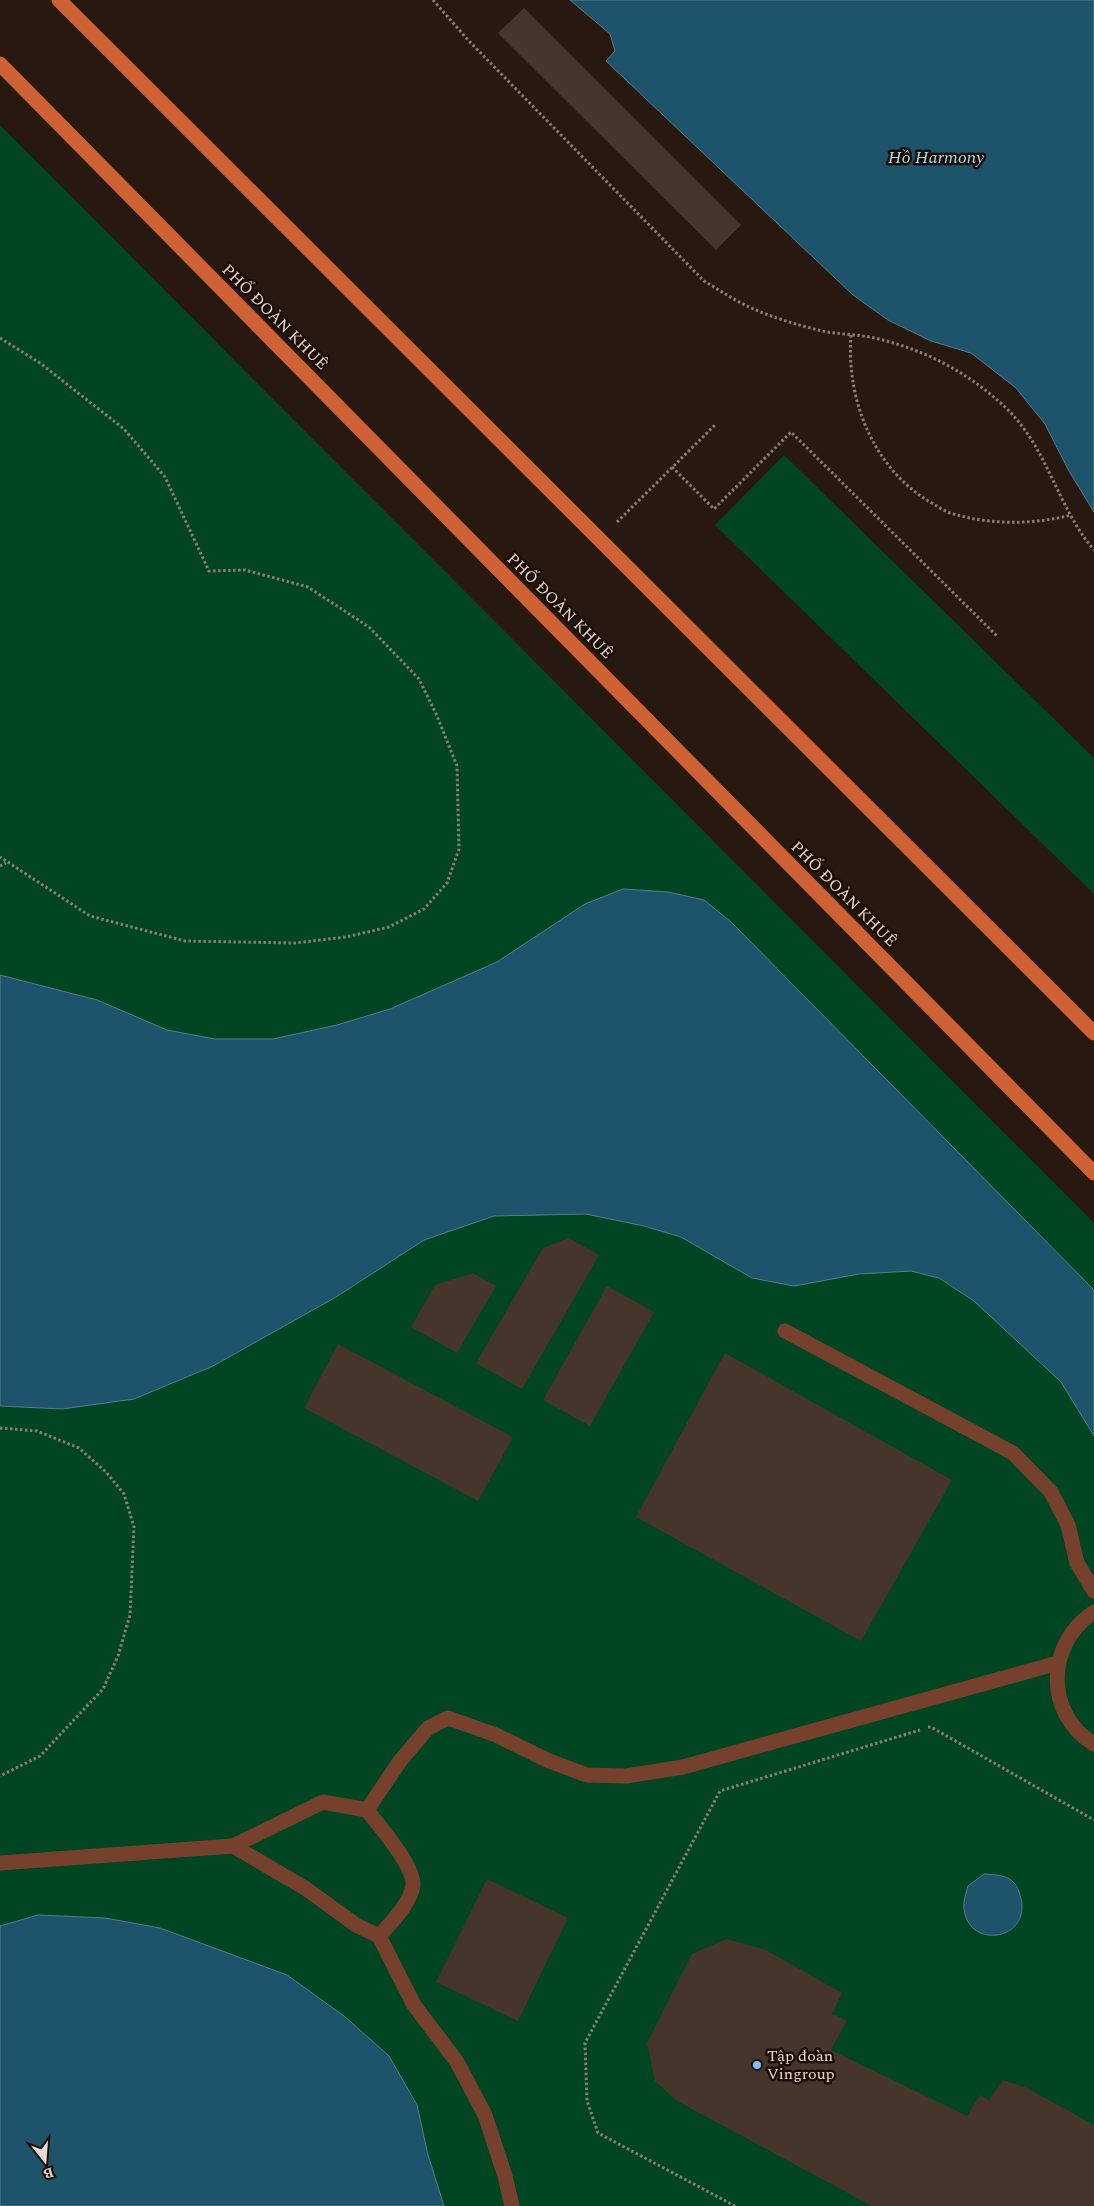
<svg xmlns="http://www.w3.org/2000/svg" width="1094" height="2206" font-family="Spectral,serif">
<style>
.green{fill:#024523}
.water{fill:#1d546c;stroke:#597c8b}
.building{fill:#46352b}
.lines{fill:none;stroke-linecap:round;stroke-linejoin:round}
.path{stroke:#8a7e75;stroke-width:3;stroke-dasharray:2.5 2.5;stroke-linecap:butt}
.minor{stroke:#75412d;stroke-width:15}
.major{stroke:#ce6235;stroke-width:15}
.poi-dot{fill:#7ebdf9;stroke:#1d0f07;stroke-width:2}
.labels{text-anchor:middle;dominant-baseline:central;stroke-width:5;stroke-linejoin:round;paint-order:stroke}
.street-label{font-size:16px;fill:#e6dbd4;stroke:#1d0f07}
.poi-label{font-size:16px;fill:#e6dbd4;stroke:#1d0f07;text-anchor:start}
.water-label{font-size:18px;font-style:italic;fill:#aad9f0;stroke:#1d0f07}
</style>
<rect width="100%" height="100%" fill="#27190f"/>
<!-- green -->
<g class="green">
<path d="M 0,125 L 1094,1223 L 1094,2206 L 0,2206 Z"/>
<path d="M 784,455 L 1094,758 L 1094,894 L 715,525 Z"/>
</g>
<!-- water -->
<g class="water">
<path d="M 570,0 L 1094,0 L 1094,512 L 1069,471 L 1045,424 L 1016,388 L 971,353 L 931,341 L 888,320 L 853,295 L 606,61 L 615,51 L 610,34 Z"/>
<path d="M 623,889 L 668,892 L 704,900 L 731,922 L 1094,1290 L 1094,1436 L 1061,1382 L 974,1301 L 939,1278 L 911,1271 L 859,1274 L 794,1286 L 752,1278 L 681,1237 L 644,1226 L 586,1214 L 494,1216 L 424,1240 L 336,1297 L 213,1366 L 134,1399 L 62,1409 L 0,1406 L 0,975 L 97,1000 L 167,1030 L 215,1039 L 273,1039 L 337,1025 L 390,1009 L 497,962 L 585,904 Z"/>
<path d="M 984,1874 C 1002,1875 1015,1876 1020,1895 C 1034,1940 969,1951 964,1909 C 963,1902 966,1893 968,1886 Z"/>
<path d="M 38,1915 L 105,1918 L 160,1928 L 287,1975 L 344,2016 L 389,2056 L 417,2105 L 428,2155 L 444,2206 L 0,2206 L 0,1926 Z"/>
</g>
<!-- building -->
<g class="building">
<path d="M 524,8 L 741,225 L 716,250 L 498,33 Z"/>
<path d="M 569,1238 L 599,1255 L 522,1389 L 476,1363 L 543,1248 Z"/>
<path d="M 473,1273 L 496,1286 L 457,1353 L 411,1327 L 435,1285 Z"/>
<path d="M 607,1286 L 654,1312 L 590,1426 L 543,1400 Z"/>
<path d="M 338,1344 L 513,1437 L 478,1501 L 304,1408 Z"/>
<path d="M 725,1353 L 952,1480 L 861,1641 L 636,1517 Z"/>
<path d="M 487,1879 L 568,1918 L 518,2021 L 436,1982 Z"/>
<path d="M 727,1939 L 766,1950 L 842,1993 L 832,2014 L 847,2020 L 831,2050 L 967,2116 L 980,2095 L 989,2100 L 1003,2080 L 1027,2088 L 1094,2125 L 1094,2206 L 872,2206 L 677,2101 L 655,2081 L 647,2043 L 692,1954 Z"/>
</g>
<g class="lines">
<!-- path -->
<g class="path">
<path d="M 433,0 L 468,40 L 704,281 C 718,289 732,299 747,306 C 770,317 798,325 822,331 C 841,335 860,334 879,339 C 927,351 967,372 1004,406 C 1048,447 1057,507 1094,550"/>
<path d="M 851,335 C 846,399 873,468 930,502 C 937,506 944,511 950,513 C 990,525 1032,525 1071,515"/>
<path d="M 0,338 L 40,363 L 124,429 L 165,477 L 209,571 L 245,570 L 308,587 L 369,627 L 419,679 L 437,716 L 457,766 L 459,849 L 447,883 L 424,909 L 389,927 L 346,937 L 295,943 L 185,941 L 90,916 L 0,857"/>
<path d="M 672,467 L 714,509 L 791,432 L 998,637"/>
<path d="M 617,522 L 715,425"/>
<path d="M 0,866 L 6,863"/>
<path d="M 0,1428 L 37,1431 L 79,1448 L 106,1472 L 124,1494 L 134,1527 L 130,1615 L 118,1656 L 103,1689 L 40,1756 L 0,1776"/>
<path d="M 928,1727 L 931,1727 L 1094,1820"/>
<path d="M 735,2206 L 598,2133 L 587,2101 L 585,2043 L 720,1791 L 920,1730"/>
</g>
<!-- minor -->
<g class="minor">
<path d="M 785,1331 L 1013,1453 L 1051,1492 L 1068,1525 L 1077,1563 L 1094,1591"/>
<path d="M 1094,1612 C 1046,1643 1044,1714 1094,1744"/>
<path d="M 367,1810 C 379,1826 414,1865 413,1885 C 411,1903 390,1924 379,1936"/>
<path d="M 233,1846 L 305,1888 L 356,1925 L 379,1936 L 414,2005 L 457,2062 L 485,2115 L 505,2176 L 512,2206"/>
<path d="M 0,1863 L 233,1846 L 323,1802 L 367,1810 L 400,1761 L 428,1728 L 448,1718 L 496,1735 L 549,1761 L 587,1775 L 626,1776 L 683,1767 L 1058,1663"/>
</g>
<!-- major -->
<g class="major">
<path d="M 59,0 L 1094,1033"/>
<path d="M 0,64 L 1094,1173"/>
</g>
</g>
<!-- markers -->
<circle class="poi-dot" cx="757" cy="2065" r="5"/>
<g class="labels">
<!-- street labels -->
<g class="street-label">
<text transform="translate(275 317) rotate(45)">PHỐ ĐOÀN KHUÊ</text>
<text transform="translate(560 606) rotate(45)">PHỐ ĐOÀN KHUÊ</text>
<text transform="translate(844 894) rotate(45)">PHỐ ĐOÀN KHUÊ</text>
</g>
<!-- poi labels -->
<g class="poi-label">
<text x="767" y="2056">Tập đoàn<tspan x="767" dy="18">Vingroup</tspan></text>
</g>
<!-- water labels -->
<g class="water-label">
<text x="936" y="157">Hồ Harmony</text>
</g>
</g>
<!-- north arrow -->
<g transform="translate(45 2161) rotate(163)" stroke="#1d0f07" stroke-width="4" paint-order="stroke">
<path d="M0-4L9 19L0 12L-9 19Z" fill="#e6dbd4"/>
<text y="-8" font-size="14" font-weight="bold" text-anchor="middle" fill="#e6dbd4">B</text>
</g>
</svg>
